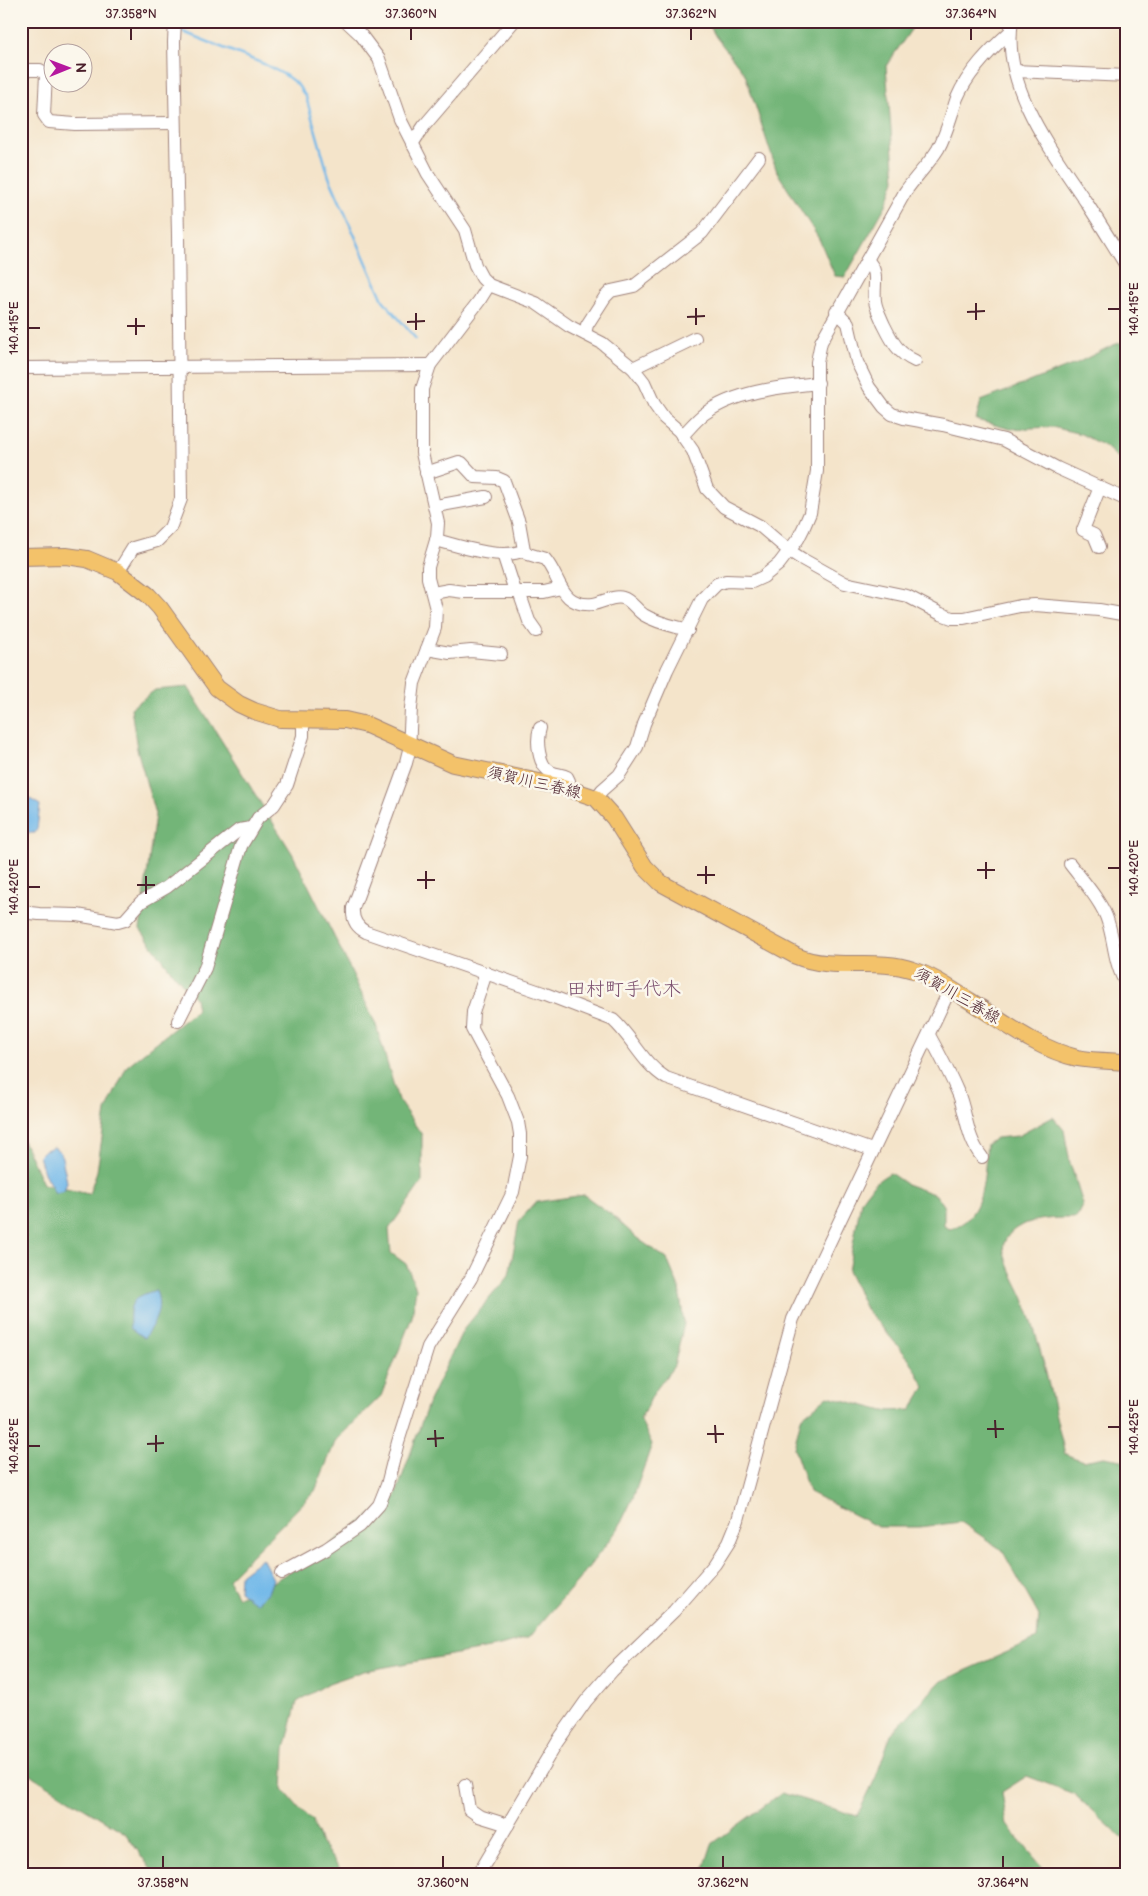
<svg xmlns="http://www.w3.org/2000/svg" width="1148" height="1896" font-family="'Balsamiq Sans','Klee One',sans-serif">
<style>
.forest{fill:#73b578;stroke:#5e6a52}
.water{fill:#71b8e9;stroke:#5e6c8a}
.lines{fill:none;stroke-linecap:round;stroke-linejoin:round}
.stream{stroke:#71b8e9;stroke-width:2.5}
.minor-casing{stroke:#9f827a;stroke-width:14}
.major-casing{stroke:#9f827a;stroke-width:18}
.minor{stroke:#fff;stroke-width:12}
.major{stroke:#f3c26a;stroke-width:16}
.ticks{fill:none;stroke:#4a1f2b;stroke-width:2}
.labels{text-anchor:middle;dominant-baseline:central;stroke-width:5;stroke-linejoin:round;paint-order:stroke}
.street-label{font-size:16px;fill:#4a1f2b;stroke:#fbf7ec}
.quarter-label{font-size:19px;fill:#7a4d6d;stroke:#fbf7ec}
.neatline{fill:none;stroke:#4a1f2b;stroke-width:2}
.ticks-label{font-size:12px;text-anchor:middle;fill:#4a1f2b}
</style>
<rect width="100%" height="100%" fill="#fbf7ec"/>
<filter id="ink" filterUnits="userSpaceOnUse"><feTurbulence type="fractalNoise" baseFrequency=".02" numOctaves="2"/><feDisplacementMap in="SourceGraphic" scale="10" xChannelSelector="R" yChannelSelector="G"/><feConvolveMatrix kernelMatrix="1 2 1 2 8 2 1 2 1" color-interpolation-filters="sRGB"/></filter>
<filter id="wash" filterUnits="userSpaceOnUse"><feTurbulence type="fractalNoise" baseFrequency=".0096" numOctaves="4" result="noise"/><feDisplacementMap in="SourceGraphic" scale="20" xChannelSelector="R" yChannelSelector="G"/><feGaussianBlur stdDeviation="1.12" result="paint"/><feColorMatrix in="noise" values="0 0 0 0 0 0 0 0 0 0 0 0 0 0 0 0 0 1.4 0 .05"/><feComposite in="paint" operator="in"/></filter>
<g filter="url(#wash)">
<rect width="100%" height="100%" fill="#f4e4ca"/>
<!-- forest -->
<g class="forest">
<path d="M 707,21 L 920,21 L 915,24 L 886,66 L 895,180 L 886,205 L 845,277 L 835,276 L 819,239 L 777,172 L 745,74 L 716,37 Z"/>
<path d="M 1127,341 L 1127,466 L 1106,447 L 1081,434 L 1052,427 L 1010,429 L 976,420 L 981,401 L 1075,364 L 1113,345 Z"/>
<path d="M 188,687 L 292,853 L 346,960 L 376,1025 L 398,1100 L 422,1135 L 422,1182 L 389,1229 L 391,1253 L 406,1264 L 416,1288 L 412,1317 L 381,1396 L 336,1440 L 315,1491 L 228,1579 L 238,1597 L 273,1582 L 314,1556 L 395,1497 L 429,1401 L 463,1330 L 509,1275 L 519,1221 L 536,1202 L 584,1195 L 612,1215 L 637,1238 L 667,1259 L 679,1288 L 684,1324 L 674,1366 L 655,1391 L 640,1419 L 652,1444 L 633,1498 L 618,1529 L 581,1577 L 528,1638 L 500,1646 L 364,1671 L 329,1683 L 297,1702 L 285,1749 L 283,1789 L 303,1813 L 312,1820 L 320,1841 L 344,1875 L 155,1875 L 125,1833 L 21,1769 L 21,1136 L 43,1184 L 89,1194 L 97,1171 L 106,1111 L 127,1066 L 197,1010 L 195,998 L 172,972 L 140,929 L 155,814 L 137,749 L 131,708 L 155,690 Z"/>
<path d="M 1053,1117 L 1064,1130 L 1070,1163 L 1083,1204 L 1076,1218 C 1054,1218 1014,1217 1004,1243 C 1000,1256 1019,1286 1024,1299 C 1043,1349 1052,1403 1065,1454 L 1083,1461 L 1104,1457 L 1127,1461 L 1127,1840 L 1121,1837 L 1074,1794 L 1027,1776 L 1002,1792 L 1007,1825 L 1049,1875 L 702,1875 L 712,1844 L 782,1793 L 857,1816 L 876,1777 L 891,1734 L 940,1682 L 1037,1639 L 1039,1616 L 1002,1550 L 961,1522 L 920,1527 L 878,1527 L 809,1492 L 794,1448 L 801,1418 L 828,1396 L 884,1411 L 911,1410 L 925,1387 L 910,1360 L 866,1309 L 848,1271 L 861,1201 C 869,1188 877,1180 890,1173 L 906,1184 L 936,1195 L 944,1207 L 944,1226 L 950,1229 C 955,1227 960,1225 964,1222 C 986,1204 984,1169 987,1144 L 996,1138 L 1018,1136 Z"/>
</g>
<!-- water -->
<g class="water">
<path d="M 21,797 L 30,799 L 40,805 L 37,829 L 35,833 L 24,833 L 21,825 Z"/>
<path d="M 21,1022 L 28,1040 L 21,1059 Z"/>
<path d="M 54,1147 L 61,1153 L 67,1182 L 64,1191 L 55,1193 L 44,1173 L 39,1156 L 45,1150 Z"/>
<path d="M 156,1290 C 163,1310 155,1322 144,1338 L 130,1328 C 129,1303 130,1298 156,1290 Z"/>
<path d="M 262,1558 L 273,1579 L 268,1593 L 255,1603 L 239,1591 L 240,1575 Z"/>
</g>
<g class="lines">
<!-- stream -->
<path class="stream" d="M 178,30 L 264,64 L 285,75 L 297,84 L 306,97 L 329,177 L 383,300 L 416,339"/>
</g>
</g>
<g filter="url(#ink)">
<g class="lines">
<!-- minor casing -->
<g class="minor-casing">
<g id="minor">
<path d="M 346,21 L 361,35 L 379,59 L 400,119 L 428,174 L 465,230 L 475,265 L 482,278 L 489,285 L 536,303 L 569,326 L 602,343 L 633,368 L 644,382 L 654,404 L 664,418 L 679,431 L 693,451 L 707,489 L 724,507 L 760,526 L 788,550 L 802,559 L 845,583 L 907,596 L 941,614 L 952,618 L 964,618 L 1020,606 L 1035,605 L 1099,610 L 1127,615"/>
<path d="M 1012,21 C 1001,86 1052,151 1086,202 C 1100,223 1113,245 1127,267"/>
<path d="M 21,70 L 40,70 L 46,74 L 44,115 L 49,122 L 75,124 L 175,123"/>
<path d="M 1015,71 L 1127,76"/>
<path d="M 412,144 L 424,126 L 514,21"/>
<path d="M 867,260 C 880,272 873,285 875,301 C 876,309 880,315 883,323 C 891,339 897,353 915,361"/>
<path d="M 489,285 L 479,301 L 430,365 L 422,389 L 422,453 L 438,523 L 437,537 L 428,567 L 428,578 L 436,609 L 435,628 L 414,683 L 411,708 L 409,751 L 406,763 L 353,908 C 352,919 356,927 366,932 L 543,993 L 613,1020 C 633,1038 642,1063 666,1078 L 872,1150"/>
<path d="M 836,311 L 848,323 L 857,362 L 869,387 L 884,407 L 892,414 L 904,418 L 943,425 L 1004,440 L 1057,468 L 1127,500"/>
<path d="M 585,334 L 587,325 L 605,297 L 611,291 L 634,286 L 702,233 L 759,158"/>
<path d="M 21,368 L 430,365"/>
<path d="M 633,368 L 695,338"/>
<path d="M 682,436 C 689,429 696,420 704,414 C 735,391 780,387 818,383"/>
<path d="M 426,473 L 459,462 L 462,463 L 475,477 L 497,478 L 504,481 L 519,522 L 524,550 L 528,554 L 545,559 C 561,578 560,607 593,604 C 602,603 613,595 623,598 C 631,600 637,611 644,615 C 657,623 674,626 688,630"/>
<path d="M 436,506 L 486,497"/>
<path d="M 436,540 C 458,546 503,561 524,550"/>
<path d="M 1099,547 L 1094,535 L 1083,530 L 1100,487"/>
<path d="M 503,554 L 515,591"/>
<path d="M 118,572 L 133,548 L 157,541 L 170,528 L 181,499 L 178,235 L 174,42 L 175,21"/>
<path d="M 519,592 L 529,621 L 536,631"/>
<path d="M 433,593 L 449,590 L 464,592 L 544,592 L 561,588"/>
<path d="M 427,649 L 450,653 L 471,651 L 501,654"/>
<path d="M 540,728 C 536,740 538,766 551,772 C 556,775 562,774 567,777 L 569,781 L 563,787"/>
<path d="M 596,798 L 602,790 L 619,775 L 637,747 L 644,724 L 667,670 L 702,599 L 717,584 L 726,581 L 752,582 L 763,577 L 779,564 L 798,539 L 804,527 L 810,513 L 817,471 L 817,362 L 821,342 L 905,192 C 915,177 929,164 938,149 C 947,133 951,115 957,98 C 968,72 990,50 1010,32"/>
<path d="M 1070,864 C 1082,880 1103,903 1108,922 C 1115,944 1114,965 1127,985"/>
<path d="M 21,912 L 39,914 L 77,915 L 118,922 L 125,920 L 141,902 L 167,887 L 239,830 L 251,828"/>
<path d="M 178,1021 L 205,968 L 241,846 L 258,818 L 274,805 L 287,785 L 303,736 L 303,720"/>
<path d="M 929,1035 C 940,1055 950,1074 959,1095 C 967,1116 967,1139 982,1157"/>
<path d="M 282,1573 L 326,1549 L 360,1526 L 379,1505 L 387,1485 L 398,1442 L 428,1347 L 471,1278 L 513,1192 L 520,1156 L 520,1134 L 518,1122 L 508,1096 L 472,1029 L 473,1012 L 486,973"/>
<path d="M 465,1785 L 469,1809 L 479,1816 L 508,1825"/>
<path d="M 478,1875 L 557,1742 L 586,1701 L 612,1671 L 674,1611 L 715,1564 L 729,1542 L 738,1520 L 793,1319 L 950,989"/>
</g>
</g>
<!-- major casing -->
<g class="major-casing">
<path id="major" d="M 21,557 L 66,556 L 87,559 L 118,572 L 148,595 L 160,608 L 217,688 L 239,704 L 254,711 L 280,719 L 345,720 L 367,725 L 453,764 L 563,787 L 596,798 L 614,818 L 645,867 L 661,883 L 796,956 C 834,972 875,957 913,970 C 933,976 952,990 970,1001 C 1003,1022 1038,1049 1077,1058 C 1093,1061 1110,1061 1127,1062"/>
</g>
<!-- minor -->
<use href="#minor" class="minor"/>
<!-- major -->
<use href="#major" class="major"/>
</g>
</g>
<!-- ticks -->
<path class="ticks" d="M 131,28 L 131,40M 411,28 L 411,40M 691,28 L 691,40M 971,28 L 971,40M 976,303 L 976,320M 696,308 L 696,325M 1108,309 L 1120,309M 967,312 L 985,311M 416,313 L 416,330M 687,317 L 705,316M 136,318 L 136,335M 407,322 L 425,321M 127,326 L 145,326M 28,328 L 40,328M 986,862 L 986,879M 706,866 L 706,884M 1108,868 L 1120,868M 977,870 L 995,870M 426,871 L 426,889M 697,875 L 715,875M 146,876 L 146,894M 417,880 L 435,880M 137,885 L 155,885M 28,887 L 40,887M 995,1420 L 996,1438M 715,1425 L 716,1443M 1108,1427 L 1120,1427M 987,1429 L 1004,1429M 435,1430 L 436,1447M 707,1434 L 724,1434M 156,1435 L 156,1452M 427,1439 L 444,1438M 147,1444 L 164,1443M 28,1446 L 40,1446M 163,1856 L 163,1868M 443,1856 L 443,1868M 723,1856 L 723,1868M 1003,1856 L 1003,1868"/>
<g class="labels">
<!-- street labels -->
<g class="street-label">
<text transform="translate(534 783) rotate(13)">須賀川三春線</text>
<text transform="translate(957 996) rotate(30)">須賀川三春線</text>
</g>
<!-- quarter labels -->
<g class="quarter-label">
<text x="624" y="989">田村町手代木</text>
</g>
</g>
<!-- margin -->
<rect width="1148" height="1896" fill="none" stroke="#fbf7ec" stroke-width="55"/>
<!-- north arrow -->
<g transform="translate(68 68) rotate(89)"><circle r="24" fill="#fbf7ec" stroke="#b4a19f"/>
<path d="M0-4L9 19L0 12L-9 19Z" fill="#b5179e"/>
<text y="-8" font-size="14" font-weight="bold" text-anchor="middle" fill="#4a1f2b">N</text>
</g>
<rect x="28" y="28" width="1092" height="1840" class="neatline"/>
<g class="ticks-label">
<text x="131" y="18">37.358°N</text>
<text x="411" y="18">37.360°N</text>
<text x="691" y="18">37.362°N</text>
<text x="971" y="18">37.364°N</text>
<text transform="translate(1134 309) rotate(-90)" y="4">140.415°E</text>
<text transform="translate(14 328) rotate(-90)" y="4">140.415°E</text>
<text transform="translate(1134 868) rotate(-90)" y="4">140.420°E</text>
<text transform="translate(14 887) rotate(-90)" y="4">140.420°E</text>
<text transform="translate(1134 1427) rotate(-90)" y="4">140.425°E</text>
<text transform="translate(14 1446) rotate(-90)" y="4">140.425°E</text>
<text x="163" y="1887">37.358°N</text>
<text x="443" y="1887">37.360°N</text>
<text x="723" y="1887">37.362°N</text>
<text x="1003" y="1887">37.364°N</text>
</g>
</svg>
